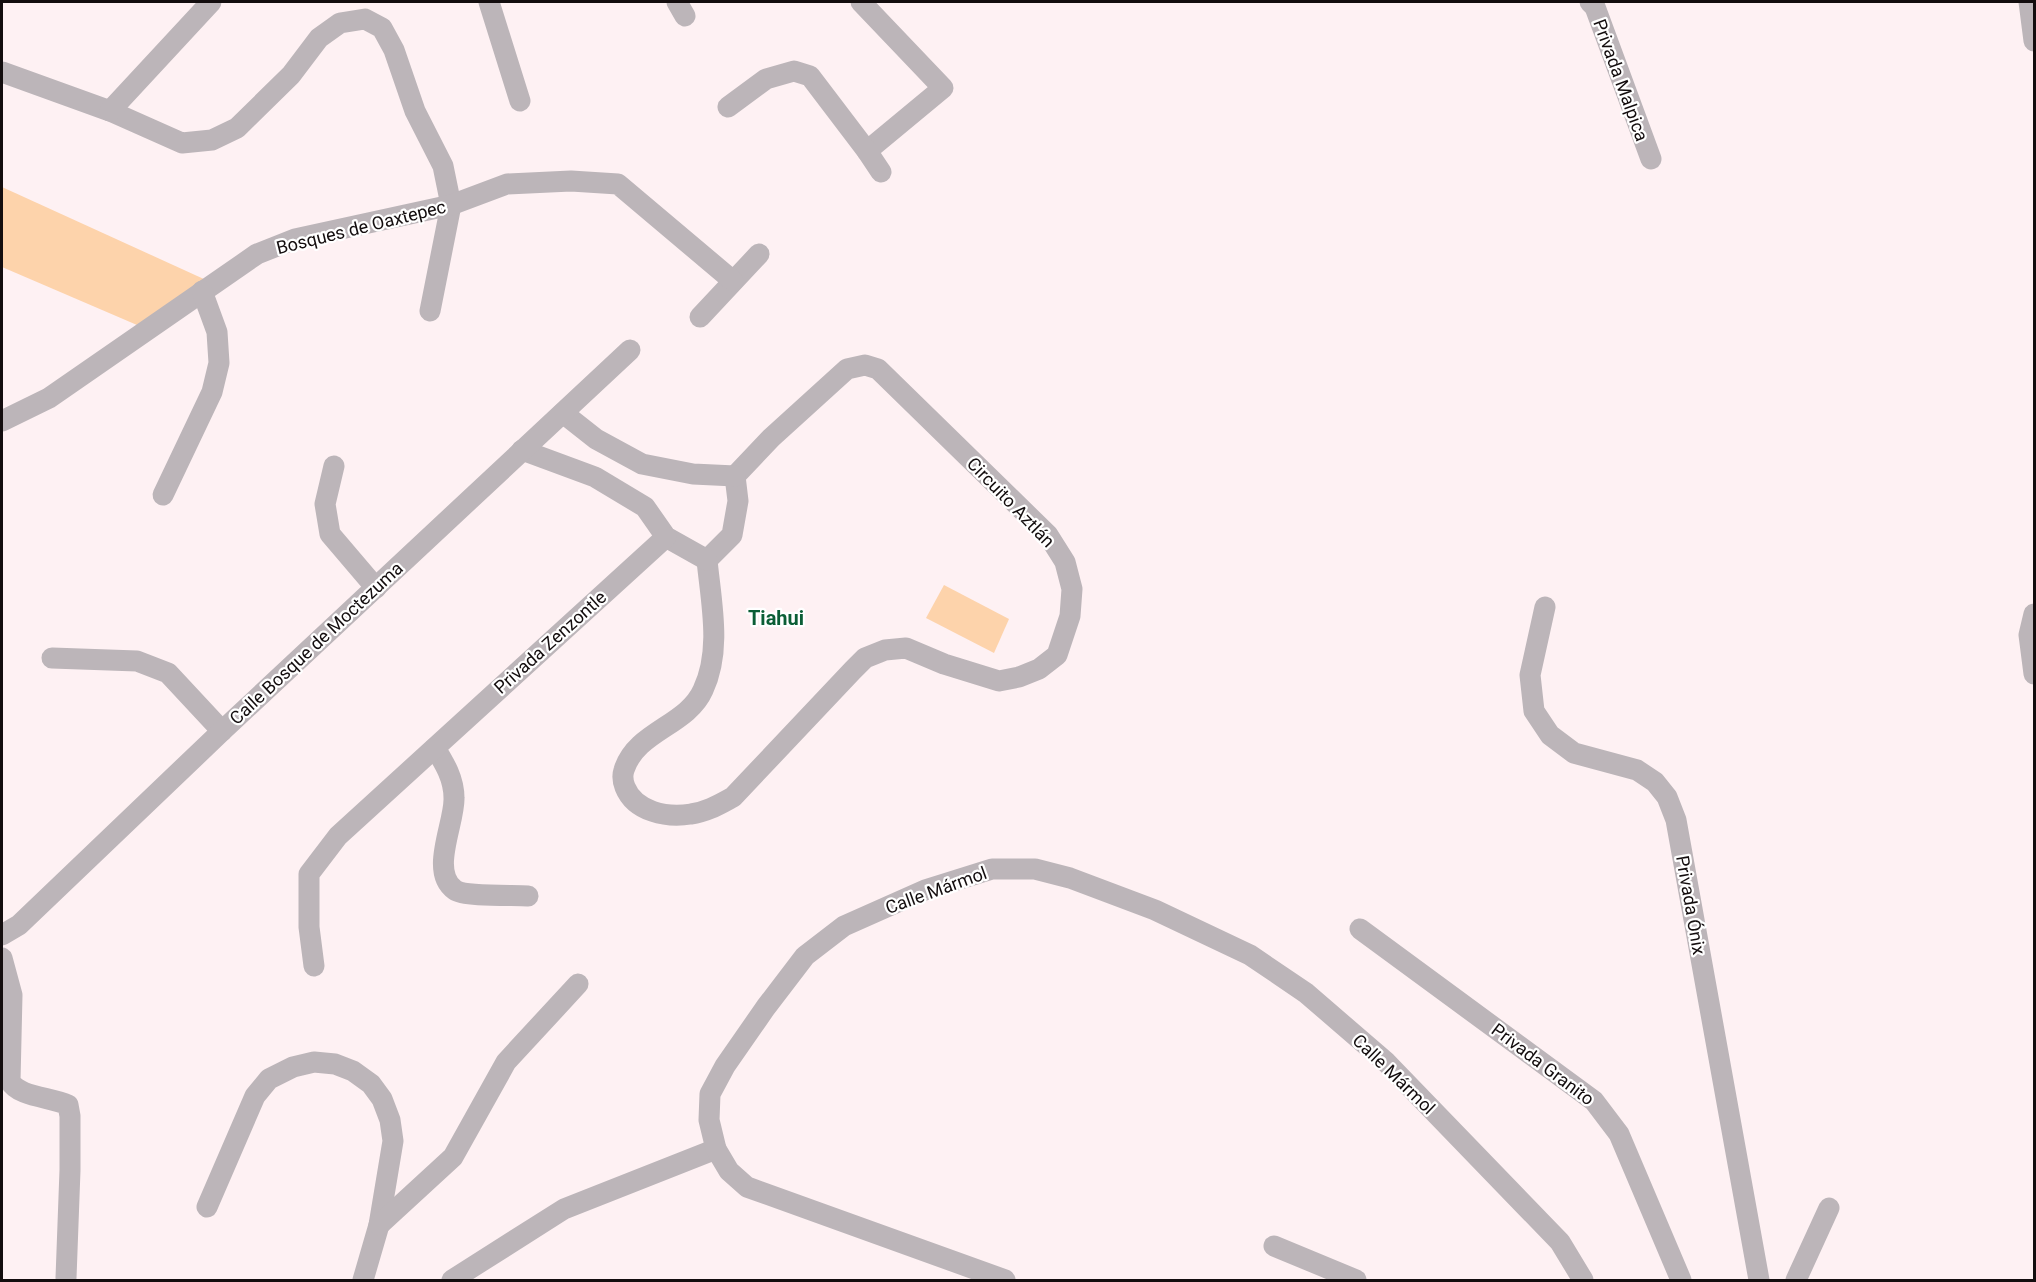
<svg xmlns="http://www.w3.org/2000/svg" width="2036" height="1282" font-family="Roboto,sans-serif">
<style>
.grass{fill:#fdd3ab}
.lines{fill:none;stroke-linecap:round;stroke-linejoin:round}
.minor{stroke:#bcb5b9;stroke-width:21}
.labels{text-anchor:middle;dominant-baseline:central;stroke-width:4.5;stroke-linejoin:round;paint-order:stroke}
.street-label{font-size:18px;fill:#130d0e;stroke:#fff}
.neighbourhood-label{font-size:20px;font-weight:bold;fill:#0b5e36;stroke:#fff}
</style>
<rect width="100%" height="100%" fill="#fef1f3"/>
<!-- grass -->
<g class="grass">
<path d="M 2,187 L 206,280 L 137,325 L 2,267 Z"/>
<path d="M 944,585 L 1009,619 L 994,653 L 926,618 Z"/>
</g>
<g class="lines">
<!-- minor -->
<g class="minor">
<path d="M 489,2 L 520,101"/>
<path d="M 677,2 L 685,16"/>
<path d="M 861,2 L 943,88 L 867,151"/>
<path d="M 1590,2 L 1595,7 L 1651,159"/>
<path d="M 2029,2 L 2034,41"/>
<path d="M 2,72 L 110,111 L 182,143 L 212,140 L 237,128 L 291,75 L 319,38 L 340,23 L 365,19 L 382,28 L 394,50 L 415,111 L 443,166 L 451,205 L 430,311"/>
<path d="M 728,107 L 766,79 L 794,71 L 810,76 L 867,151 L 881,172"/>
<path d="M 110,111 L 211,2"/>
<path d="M 700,317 L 759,254"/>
<path d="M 865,365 L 878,369 L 1048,535 L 1065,562 L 1072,589 L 1070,616 L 1057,655 L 1039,669 L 1019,677 L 999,681 L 944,664 L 906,648 L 885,650 L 865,658 L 853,670 L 733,797 C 720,804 707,812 691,814 C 667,818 635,812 625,787 C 623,782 622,776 624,770 C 636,731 687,726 703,690 C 722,650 711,602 707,560 L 732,535 L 738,501 L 735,476 L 771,438 L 847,369 Z"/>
<path d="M 563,413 L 596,439 L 642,464 L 693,474 L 735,476"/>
<path d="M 2,421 L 49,398 L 257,254 L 295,239 L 451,205 L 507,184 L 571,181 L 618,184 L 733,281"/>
<path d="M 522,450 L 595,477 L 645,507 L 666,537 L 707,560"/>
<path d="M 334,466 L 325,504 L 330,534 L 376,588"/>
<path d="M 163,495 L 212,392 L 219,363 L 217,332 L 202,291"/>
<path d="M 1545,607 L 1530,675 L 1534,711 L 1550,735 L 1574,753 L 1637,770 L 1655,782 L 1667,797 L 1676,820 L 1759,1280"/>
<path d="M 2034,614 L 2029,635 L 2034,674"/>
<path d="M 52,658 L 137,661 L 168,673 L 222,731"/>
<path d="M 435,748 C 445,764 454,779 454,798 C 455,823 429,872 455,890 C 465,897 514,895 528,896"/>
<path d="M 1360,929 L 1594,1101 L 1619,1134 L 1681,1280"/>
<path d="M 2,935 L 19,925 L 222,731 L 630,350"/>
<path d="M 2,958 L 12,995 L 10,1081 C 18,1097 51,1097 68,1105 L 70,1116 L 70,1170 L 66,1278"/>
<path d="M 314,966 L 309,927 L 309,874 L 338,836 L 666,537"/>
<path d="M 207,1207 L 255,1096 L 269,1079 L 293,1067 L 314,1062 L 335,1064 L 353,1071 L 371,1084 L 382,1099 L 390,1120 L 393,1141 L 379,1225 L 363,1280"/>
<path d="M 379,1225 L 453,1157 L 506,1062 L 578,984"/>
<path d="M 1274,1246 L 1356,1280"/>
<path d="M 452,1280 L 564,1209 L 716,1149"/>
<path d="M 1005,1280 L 747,1187 L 729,1171 L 716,1149 L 709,1120 L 710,1094 L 725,1066 L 766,1007 L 805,956 L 844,926 L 925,890 L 992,869 L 1035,869 L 1070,878 L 1155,910 L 1250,955 L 1306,993 L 1386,1062 L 1560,1242 L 1583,1280"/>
<path d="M 1796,1280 L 1829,1208"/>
</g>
</g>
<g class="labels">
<!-- street labels -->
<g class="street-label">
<text transform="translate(1621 80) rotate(70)">Privada Malpica</text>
<text transform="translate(361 227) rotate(-14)">Bosques de Oaxtepec</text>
<text transform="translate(1011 502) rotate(46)">Circuito Aztlán</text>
<text transform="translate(550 642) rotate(-42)">Privada Zenzontle</text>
<text transform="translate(316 643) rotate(-43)">Calle Bosque de Moctezuma</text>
<text transform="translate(936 890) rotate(-20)">Calle Mármol</text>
<text transform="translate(1691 905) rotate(80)">Privada Ónix</text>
<text transform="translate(1543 1064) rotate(37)">Privada Granito</text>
<text transform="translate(1394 1074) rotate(44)">Calle Mármol</text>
</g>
<!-- neighbourhood labels -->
<g class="neighbourhood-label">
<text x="776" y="618">Tiahui</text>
</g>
</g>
<!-- border -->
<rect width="2036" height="1282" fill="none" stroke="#130d0e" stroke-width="6"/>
</svg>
